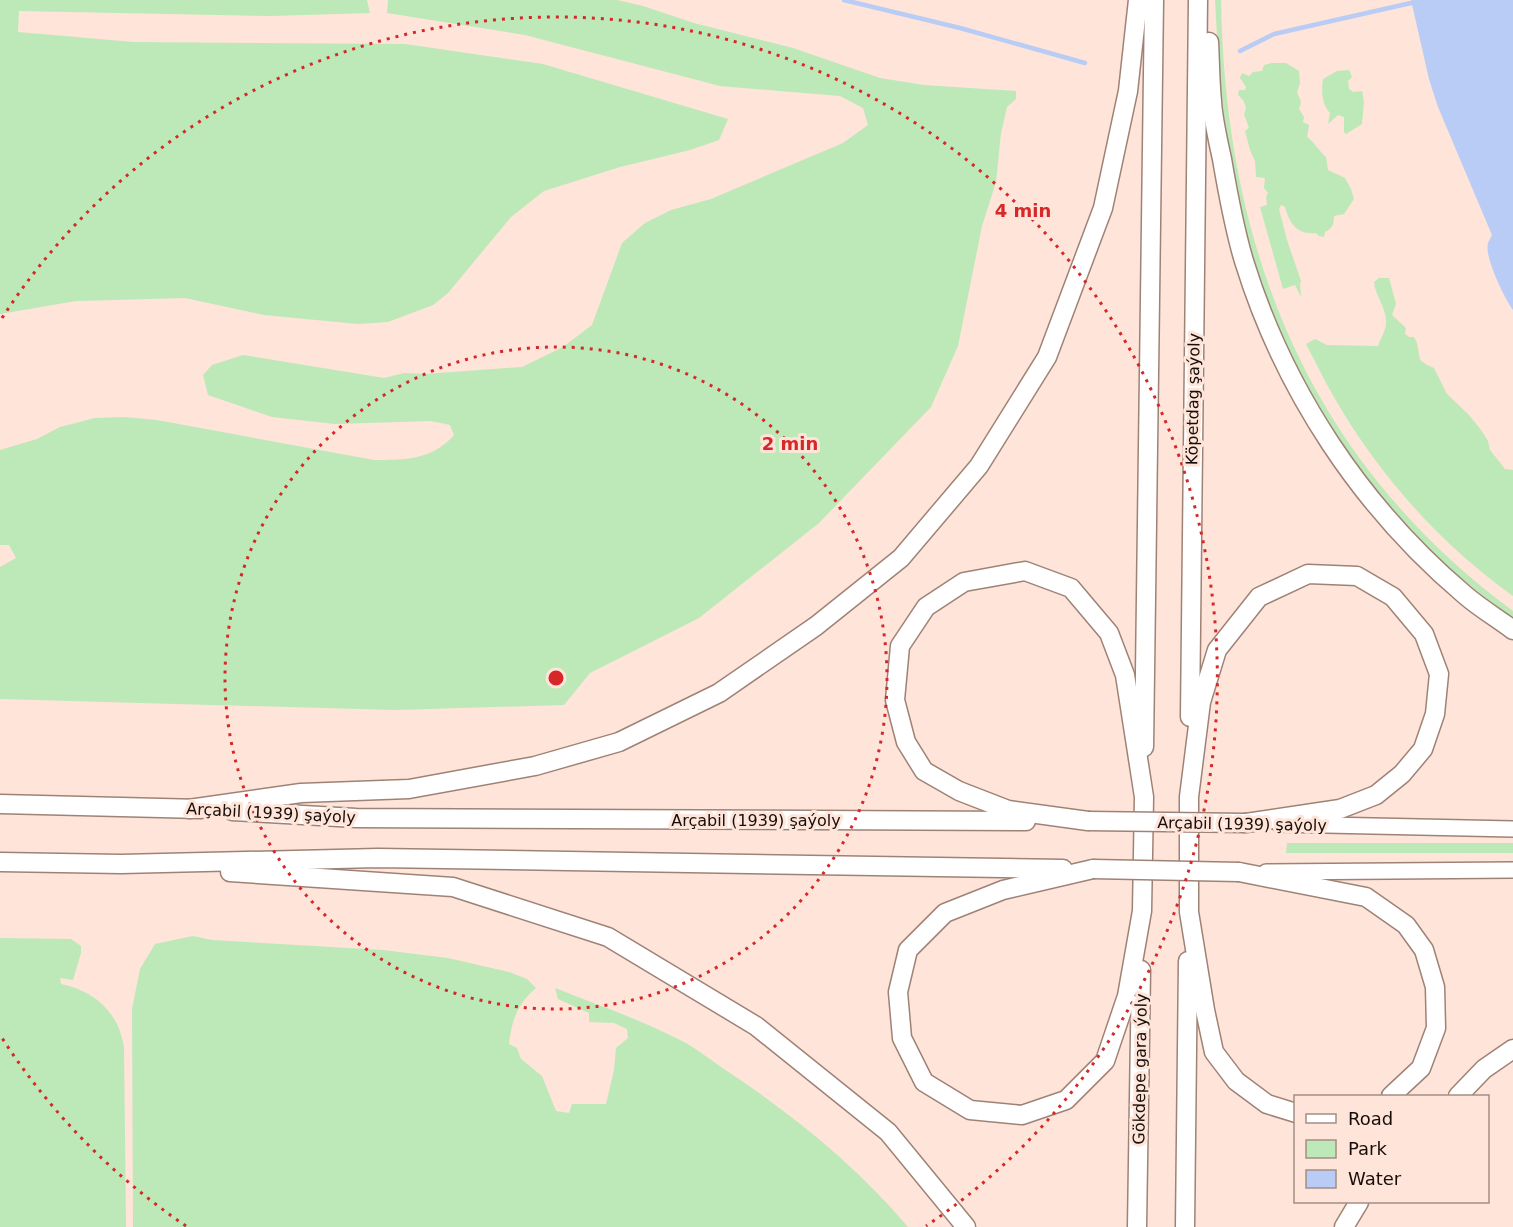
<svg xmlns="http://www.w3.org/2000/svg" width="1513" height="1227" font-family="'DejaVu Sans',sans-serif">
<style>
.green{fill:#bce9b7}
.water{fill:#b9ccf5}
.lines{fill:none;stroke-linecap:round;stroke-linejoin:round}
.stream{stroke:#b9ccf5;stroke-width:4.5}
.minor-casing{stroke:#9f8276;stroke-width:18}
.major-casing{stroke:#9f8276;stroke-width:21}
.minor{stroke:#fff;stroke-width:15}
.major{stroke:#fff;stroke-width:18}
.major-bridge-casing{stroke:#9f8276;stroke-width:21;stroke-linecap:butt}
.major-bridge{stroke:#fff;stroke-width:18}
.ring{fill:none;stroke:#d62828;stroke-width:3;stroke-dasharray:3 6}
.labels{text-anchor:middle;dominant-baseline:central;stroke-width:6;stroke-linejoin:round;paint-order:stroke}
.street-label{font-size:16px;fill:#180e09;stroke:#fee4d9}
.centre{fill:#d62828;stroke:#fee4d9;stroke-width:3}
.ring-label{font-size:18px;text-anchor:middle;font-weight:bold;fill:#d62828;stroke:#fee4d9;stroke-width:6;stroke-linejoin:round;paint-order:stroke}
</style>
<rect width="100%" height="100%" fill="#fee4d9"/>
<!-- green -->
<g class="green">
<path d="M 0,0 L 367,0 L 370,13 L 271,16 L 19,11 L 18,32 L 134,42 L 405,44 L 543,64 L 728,119 L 719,140 L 690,150 L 620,167 L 544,191 L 511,217 L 448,293 L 433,305 L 388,322 L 358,324 L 264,315 L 185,298 L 76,301 L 0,314 Z"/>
<path d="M 388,0 L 617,0 L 643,6 L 694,23 L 793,48 L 880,78 L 924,85 L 1016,91 L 1016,99 L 1007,107 L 1001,133 L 996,182 L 982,226 L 958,346 L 931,407 L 819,523 L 699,618 L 590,673 L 564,705 L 395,710 L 0,699 L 0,567 L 16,558 L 9,545 L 0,545 L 0,450 L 37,439 L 60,427 L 95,418 L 124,417 L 157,420 L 374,460 C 405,460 432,460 454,435 L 450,425 L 431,421 L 335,424 L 272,417 L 208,395 L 203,375 L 212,365 L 243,355 L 384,378 L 404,373 L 425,374 L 522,367 L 563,347 L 592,325 L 622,243 L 645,223 L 671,210 L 711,199 L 843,143 L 868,125 L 863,108 L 840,96 L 720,86 L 525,35 L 387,13 Z"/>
<path d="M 1215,0 L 1221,0 C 1225,250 1309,460 1513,611 L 1513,619 C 1482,595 1450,571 1423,543 C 1327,443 1259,317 1234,181 C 1223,122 1218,60 1215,0 Z"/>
<path d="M 1272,63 L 1286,63 L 1299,71 L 1300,83 L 1297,92 L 1301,102 L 1299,109 L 1304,117 L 1303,122 L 1309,125 L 1307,137 C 1315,143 1319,151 1326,157 L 1328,170 L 1345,178 L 1351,189 L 1354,199 L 1344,214 L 1334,216 C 1334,224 1333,228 1325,232 L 1324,237 L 1319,236 L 1316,233 C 1297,235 1290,224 1285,207 L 1281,205 L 1279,209 L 1287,240 L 1301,281 L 1300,284 L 1301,297 L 1295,285 L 1283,289 L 1260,207 L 1267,205 L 1266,197 L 1268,193 L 1264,188 L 1265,178 L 1256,177 L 1255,161 L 1250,150 L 1245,131 L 1249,128 L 1244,114 C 1248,107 1244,100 1238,95 L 1239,90 L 1245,90 L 1246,87 L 1240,78 L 1242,73 L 1249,76 L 1253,72 L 1262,71 L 1264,65 Z"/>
<path d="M 1349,70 L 1352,77 L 1348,81 L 1349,89 L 1353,92 L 1362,91 L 1364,102 L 1362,124 L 1346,134 L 1344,132 L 1344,117 L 1338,115 L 1328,124 L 1330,113 C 1322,105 1321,91 1323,79 L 1337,71 Z"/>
<path d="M 1379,278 L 1389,278 L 1396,304 L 1392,315 L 1406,328 L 1405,334 L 1409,337 L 1414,337 L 1417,343 L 1420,360 L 1427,365 L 1434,368 L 1447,394 L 1469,415 L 1481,430 L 1488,441 L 1490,450 L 1505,469 L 1513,470 L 1513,596 C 1440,544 1378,474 1334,397 C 1324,380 1315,361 1306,344 L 1315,339 L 1327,345 L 1378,346 C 1380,340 1386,330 1386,323 C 1387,308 1375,296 1374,282 Z"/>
<path d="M 1287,843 L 1513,843 L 1513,853 L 1286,853 Z"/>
<path d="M 193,936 L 212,940 L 383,950 L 448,958 L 509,972 L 527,979 L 536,988 C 518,1003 511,1022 509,1044 L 517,1048 L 521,1059 L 542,1076 L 556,1111 L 569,1113 L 572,1104 L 606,1104 L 614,1070 L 616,1048 L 628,1038 L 627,1029 L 614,1023 L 589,1022 L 589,1013 L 558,999 L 555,988 C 595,1004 636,1018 674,1037 C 692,1045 708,1058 724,1069 C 792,1114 856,1165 908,1227 L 133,1227 L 132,1009 L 140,969 L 155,944 Z"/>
<path d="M 0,938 L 71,939 L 81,946 L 81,953 L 73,980 L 60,978 L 61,984 C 85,989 105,1001 117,1024 C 120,1030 122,1039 124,1046 L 126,1227 L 0,1227 Z"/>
</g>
<!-- water -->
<path class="water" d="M 1411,0 L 1513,0 L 1513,310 C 1505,299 1484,257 1488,243 C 1489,240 1491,238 1492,235 L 1438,107 L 1429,79 Z"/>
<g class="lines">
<!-- stream -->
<g class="stream">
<path d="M 844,0 L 960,28 L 1085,63"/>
<path d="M 1240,51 L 1274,34 L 1411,3"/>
</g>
<!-- minor casing -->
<g class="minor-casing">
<g id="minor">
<path d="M 1279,824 L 1513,829"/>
<path d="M 1266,872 L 1513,870"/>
</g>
</g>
<!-- major casing -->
<g class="major-casing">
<g id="major">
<path d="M 1209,42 C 1210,61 1210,81 1212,101 C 1213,120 1218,140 1222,159 C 1228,194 1234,228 1244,261 C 1284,391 1362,508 1465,595 C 1480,608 1497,618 1513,630"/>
<path d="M 1190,717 L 1198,0"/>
<path d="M 1144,747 L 1154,0"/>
<path d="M 0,804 L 201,809"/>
<path d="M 189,809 L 301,793 L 409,789 L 535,766 L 619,742 L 719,693 L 816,626 L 901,558 L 979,466 L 1047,357 L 1103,208 L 1128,91 L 1138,0"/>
<path d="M 232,811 L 356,818 L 1026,821"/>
<path d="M 1088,821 L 1008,810 L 959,791 L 924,771 L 906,742 L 895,700 L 900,646 L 926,607 L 964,582 L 1025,571 L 1071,588 L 1109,633 L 1125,675 L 1144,797 L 1142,911 L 1127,996 L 1105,1061 L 1066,1100 L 1022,1115 L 970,1110 L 924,1082 L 902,1038 L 898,992 L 908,950 L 945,913 L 1003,890 L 1093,869"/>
<path d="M 1246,823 L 1340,809 L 1376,795 L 1402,774 L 1423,749 L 1435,714 L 1439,674 L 1424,634 L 1393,597 L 1357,576 L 1308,574 L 1259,597 L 1217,650 L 1201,702 L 1189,797 L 1189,912 L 1205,1010 L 1214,1052 L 1236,1081 L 1267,1104 L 1296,1113"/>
<path d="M 0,862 L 121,864 L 378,858 L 1063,869"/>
<path d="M 230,872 L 453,887 L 608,937 L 756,1026 L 888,1132 L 966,1227"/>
<path d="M 1239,872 L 1366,897 L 1406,925 L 1424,950 L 1435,987 L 1436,1028 L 1421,1068 L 1391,1096"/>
<path d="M 1458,1096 L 1484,1069 L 1513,1049"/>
<path d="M 1137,1227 L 1141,970"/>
<path d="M 1185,1227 L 1188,961"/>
<path d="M 1344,1227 L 1359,1202"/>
</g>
</g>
<!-- minor -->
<use href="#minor" class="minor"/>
<!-- major -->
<use href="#major" class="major"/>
<!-- major-bridge casing -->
<g class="major-bridge-casing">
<g id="major-bridge">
<path d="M 1088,821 L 1246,823"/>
<path d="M 1093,869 L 1239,872"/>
</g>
</g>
<!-- major-bridge -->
<use href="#major-bridge" class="major-bridge"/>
</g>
<!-- distance rings -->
<g class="ring">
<circle cx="556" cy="678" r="331"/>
<path d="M186 1226A661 661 0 0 1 2 1038M2 318A661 661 0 1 1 926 1226"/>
</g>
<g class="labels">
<!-- street labels -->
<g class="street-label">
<text transform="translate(1193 399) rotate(-89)">Köpetdag şaýoly</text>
<text transform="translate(271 813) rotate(3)">Arçabil (1939) şaýoly</text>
<text x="756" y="820">Arçabil (1939) şaýoly</text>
<text transform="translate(1242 824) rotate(1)">Arçabil (1939) şaýoly</text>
<text transform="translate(1140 1069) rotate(-89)">Gökdepe gara ýoly</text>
</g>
</g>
<circle cx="556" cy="678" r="9" class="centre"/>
<g class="ring-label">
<text x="1023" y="217">4 min</text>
<text x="790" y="450">2 min</text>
</g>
<!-- legend -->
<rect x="1294" y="1095" width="195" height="108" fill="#fee4d9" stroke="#a28e86" stroke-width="1.5"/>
<rect x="1306" y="1114" width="30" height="9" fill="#ffffff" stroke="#a28e86" stroke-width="1.5"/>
<text x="1348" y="1125" font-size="18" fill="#180e09">Road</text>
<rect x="1306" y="1140" width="30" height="18" fill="#bce9b7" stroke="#a28e86" stroke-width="1.5"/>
<text x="1348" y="1155" font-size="18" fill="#180e09">Park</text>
<rect x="1306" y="1170" width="30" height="18" fill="#b9ccf5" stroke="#a28e86" stroke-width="1.5"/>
<text x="1348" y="1185" font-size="18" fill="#180e09">Water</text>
</svg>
